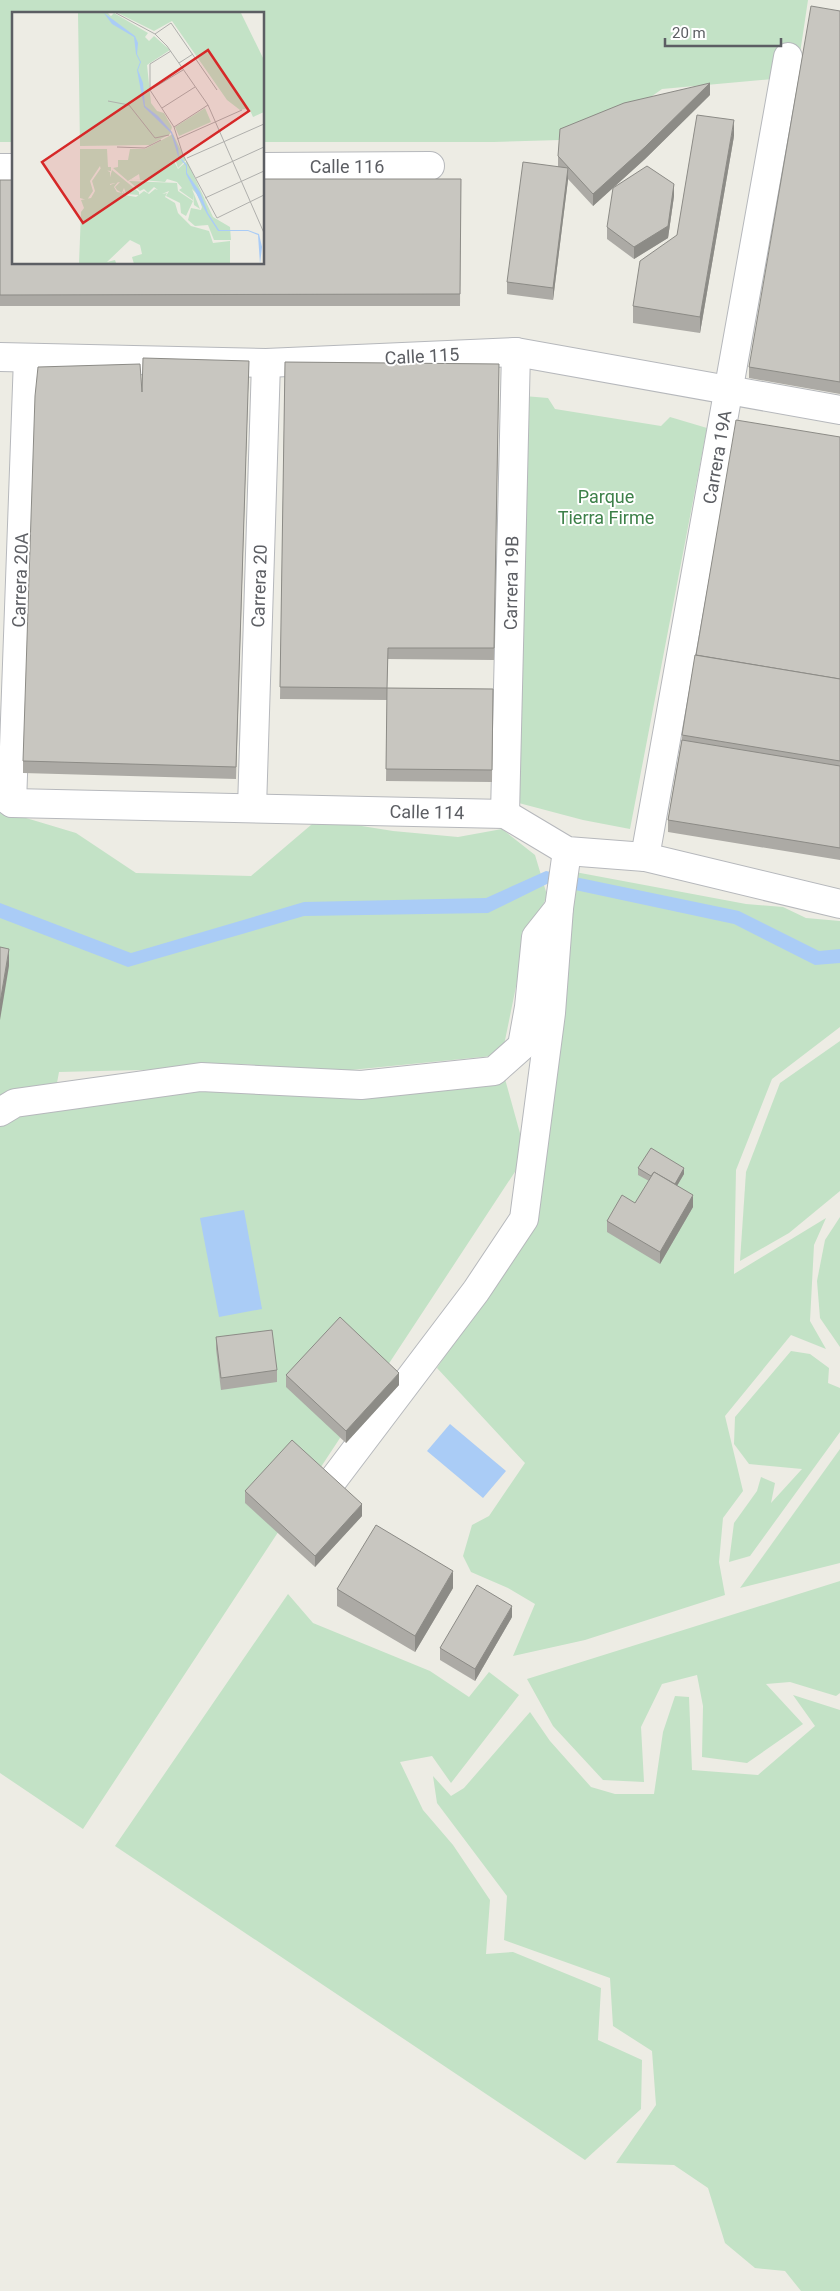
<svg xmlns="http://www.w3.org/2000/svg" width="840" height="2291" font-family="Roboto,sans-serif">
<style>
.green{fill:#c3e2c6}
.water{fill:#aaccf6}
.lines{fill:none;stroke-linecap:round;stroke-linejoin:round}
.minor-casing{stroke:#b6b8bc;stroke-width:30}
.minor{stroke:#fff;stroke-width:28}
.wall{fill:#acaaa5}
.shaded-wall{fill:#8c8b86}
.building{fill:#c8c6c0;stroke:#8c8b86}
.labels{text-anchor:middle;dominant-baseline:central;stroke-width:4;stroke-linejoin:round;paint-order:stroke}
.street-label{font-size:18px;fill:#5c5e63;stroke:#fff}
.park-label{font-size:18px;fill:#3d8049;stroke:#fff}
.inset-road{fill:none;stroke:#afafac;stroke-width:1}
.view{fill:#d62828;fill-opacity:0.15;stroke:#d62828;stroke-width:2.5}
.inset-edge{fill:none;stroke:#5c5e63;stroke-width:2.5}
</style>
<rect width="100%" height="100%" fill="#edece4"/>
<!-- green -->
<g class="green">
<path d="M 0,0 L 808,0 L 799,60 L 773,79 L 662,89 L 596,136 L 560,140 L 494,142 L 264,142 L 264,14 L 14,14 L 14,142 L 0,142 Z"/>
<path d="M 524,396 L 548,398 L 555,409 L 661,426 L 670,417 L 707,428 L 630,829 L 583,820 L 515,802 Z"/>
<path d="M 0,797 L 26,818 L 76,833 L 136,873 L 251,876 L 318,819 L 393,831 L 458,837 L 502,829 L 535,855 L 547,895 L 521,962 L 502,1055 L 341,1071 L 241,1064 L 182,1069 L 59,1072 L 53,1105 L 200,1088 L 505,1079 L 526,1155 L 83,1829 L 0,1773 Z"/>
<path d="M 575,872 L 746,904 L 783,907 L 806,918 L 840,921 L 840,1027 L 772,1079 L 736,1170 L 734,1274 L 826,1218 L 814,1245 L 810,1321 L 826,1349 L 791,1335 L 725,1416 L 743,1491 L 723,1518 L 719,1562 L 725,1595 L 585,1640 L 513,1656 L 535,1604 L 508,1588 L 471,1572 L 463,1556 L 472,1525 L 489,1516 L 525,1463 L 437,1368 L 532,1225 Z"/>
<path d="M 840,1041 L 840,1191 L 789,1233 L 740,1261 L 746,1172 L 780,1083 Z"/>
<path d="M 840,1217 L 840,1347 L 820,1318 L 817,1281 L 825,1240 Z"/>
<path d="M 791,1351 L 810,1354 L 829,1368 L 828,1383 L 840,1388 L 840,1432 L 750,1556 L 729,1562 L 734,1523 L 757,1491 L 761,1477 L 775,1483 L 771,1503 L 802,1469 L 749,1464 L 734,1444 L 735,1417 Z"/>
<path d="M 840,1449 L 840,1563 L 740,1588 Z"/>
<path d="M 840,1581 L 840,1693 L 836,1696 L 790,1682 L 766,1684 L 803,1724 L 747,1763 L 702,1757 L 703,1706 L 697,1675 L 662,1684 L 641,1727 L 644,1782 L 603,1780 L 553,1726 L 527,1679 Z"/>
<path d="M 288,1594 L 313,1623 L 430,1671 L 469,1697 L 489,1672 L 519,1695 L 451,1783 L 432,1756 L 400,1762 L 423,1810 L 453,1845 L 490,1900 L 486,1954 L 513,1952 L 601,1988 L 598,2040 L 642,2060 L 641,2109 L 585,2160 L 115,1846 Z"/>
<path d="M 793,1695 L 840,1710 L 840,2291 L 801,2291 L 785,2271 L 755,2268 L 725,2243 L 708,2188 L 674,2165 L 616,2163 L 656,2105 L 652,2051 L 613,2026 L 610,1978 L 504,1940 L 507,1896 L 437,1803 L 433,1776 L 451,1796 L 464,1788 L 530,1712 L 550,1741 L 591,1787 L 615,1794 L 654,1794 L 663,1732 L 675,1696 L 689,1697 L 692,1770 L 758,1775 L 815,1726 Z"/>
</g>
<!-- water -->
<g class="water">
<path d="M 546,871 L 739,911 L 819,951 L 840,949 L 840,963 L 815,965 L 734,924 L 547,884 L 488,913 L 304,916 L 128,967 L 0,918 L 0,903 L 131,953 L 304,902 L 486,898 Z"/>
<path d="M 244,1210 L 262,1309 L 219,1317 L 200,1218 Z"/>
<path d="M 450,1424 L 506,1471 L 483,1498 L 427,1451 Z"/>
</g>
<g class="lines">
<!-- minor casing -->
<g class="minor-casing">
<g id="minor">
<path d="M 264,167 L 430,166"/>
<path d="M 0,168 L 14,168"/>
<path d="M 0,357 L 266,363 L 516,352 L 840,410"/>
<path d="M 0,795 L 12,803 L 505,814 L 567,851 L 645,857 L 840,904"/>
<path d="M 12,803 L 28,358"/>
<path d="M 252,808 L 266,363"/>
<path d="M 505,814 L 516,352"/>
<path d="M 645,857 L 788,57"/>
<path d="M 0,1112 L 15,1103 L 201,1077 L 361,1085 L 494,1071 L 522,1046 L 529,1007 L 536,937 L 559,908"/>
<path d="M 330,1484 L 476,1291 L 524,1219 L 551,1013 L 559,908 L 567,851"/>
</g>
</g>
<!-- minor -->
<use href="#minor" class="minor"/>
</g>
<!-- wall -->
<g class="wall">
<path d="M 840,11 L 840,394 L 749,378 L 749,367 Z"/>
<path d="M 710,95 L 645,159 L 593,206 L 568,179 L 553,300 L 507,294 L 507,282 L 558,167 L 558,156 Z"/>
<path d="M 734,136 L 700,333 L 633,323 L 633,306 L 677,235 Z"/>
<path d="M 461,179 L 460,306 L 0,306 L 0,180 Z"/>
<path d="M 674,196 L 668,238 L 634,259 L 607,239 L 607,227 Z"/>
<path d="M 249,361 L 236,779 L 23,773 L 23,761 L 142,392 Z"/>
<path d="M 285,362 L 499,364 L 494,660 L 388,659 L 387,688 L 493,689 L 492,782 L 386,781 L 387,700 L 280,699 Z"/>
<path d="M 840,437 L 840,860 L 668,832 L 668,820 L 696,655 Z"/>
<path d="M 638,1168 L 684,1174 L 677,1186 L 693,1207 L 660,1264 L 607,1232 L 607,1221 L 635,1203 L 649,1181 L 638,1175 Z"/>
<path d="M 216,1337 L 277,1370 L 277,1382 L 221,1390 L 216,1349 Z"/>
<path d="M 286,1375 L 399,1385 L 346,1443 L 286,1387 Z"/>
<path d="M 245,1491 L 362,1516 L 315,1567 L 245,1503 Z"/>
<path d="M 453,1588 L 415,1652 L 337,1606 L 337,1589 Z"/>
<path d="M 512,1617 L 475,1681 L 440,1660 L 440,1648 Z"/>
</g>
<!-- shaded-wall -->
<g class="shaded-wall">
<path d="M 710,83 L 710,95 L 645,159 L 593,206 L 593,194 Z"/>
<path d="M 734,120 L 734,136 L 700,333 L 700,317 Z"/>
<path d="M 568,168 L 568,180 L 553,300 L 553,288 Z"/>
<path d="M 674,184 L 674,196 L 668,238 L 634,259 L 634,247 Z"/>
<path d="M 9,949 L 9,966 L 0,1020 L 0,1003 Z"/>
<path d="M 684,1168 L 684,1174 L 672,1194 L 672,1188 Z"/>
<path d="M 693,1195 L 693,1207 L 660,1264 L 660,1252 Z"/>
<path d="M 399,1373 L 399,1385 L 346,1443 L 346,1431 Z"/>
<path d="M 362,1504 L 362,1516 L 315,1567 L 315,1556 Z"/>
<path d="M 453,1571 L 453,1588 L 415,1652 L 415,1636 Z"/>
<path d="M 512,1606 L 512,1617 L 475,1681 L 475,1669 Z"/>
</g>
<!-- building -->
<g class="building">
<path d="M 811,6 L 840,11 L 840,382 L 749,367 Z"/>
<path d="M 710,83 L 645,147 L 593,194 L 558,156 L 560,129 L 624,103 Z"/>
<path d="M 697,115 L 734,120 L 700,317 L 633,306 L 640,261 L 677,235 Z"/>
<path d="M 523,162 L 568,168 L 553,288 L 507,282 Z"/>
<path d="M 647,166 L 674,184 L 668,226 L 634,247 L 607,227 L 613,188 Z"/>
<path d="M 264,179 L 461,179 L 460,294 L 0,295 L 0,180 L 14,180 L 14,264 L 264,264 Z"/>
<path d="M 143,358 L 249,361 L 236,767 L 23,761 L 35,396 L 38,367 L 140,364 L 142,392 Z"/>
<path d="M 285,362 L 499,364 L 494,648 L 388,648 L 387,688 L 280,687 Z"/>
<path d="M 736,420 L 840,437 L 840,679 L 696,655 Z"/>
<path d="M 695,655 L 840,679 L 840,761 L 682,735 Z"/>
<path d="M 387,688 L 493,689 L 492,770 L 386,769 Z"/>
<path d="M 682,740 L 840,766 L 840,848 L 668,820 Z"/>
<path d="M 0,947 L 9,949 L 0,1003 Z"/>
<path d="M 651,1148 L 684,1168 L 675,1184 L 654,1172 L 651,1176 L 638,1168 Z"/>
<path d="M 654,1172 L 693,1195 L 660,1252 L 607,1221 L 622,1195 L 635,1203 Z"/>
<path d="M 340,1317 L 399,1373 L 346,1431 L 286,1375 Z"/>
<path d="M 272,1330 L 277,1370 L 221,1378 L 216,1337 Z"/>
<path d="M 292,1440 L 362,1504 L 315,1556 L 245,1491 Z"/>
<path d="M 376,1525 L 453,1571 L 415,1636 L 337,1589 Z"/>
<path d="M 477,1585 L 512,1606 L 475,1669 L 440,1648 Z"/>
</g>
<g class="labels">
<!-- street labels -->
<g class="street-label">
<text x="347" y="166">Calle 116</text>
<text transform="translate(422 356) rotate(-3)">Calle 115</text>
<text transform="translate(717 457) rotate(-80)">Carrera 19A</text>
<text transform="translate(20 580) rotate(-88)">Carrera 20A</text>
<text transform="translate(511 583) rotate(-89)">Carrera 19B</text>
<text transform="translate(259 586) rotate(-88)">Carrera 20</text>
<text transform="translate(427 812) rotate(1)">Calle 114</text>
</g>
<!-- park labels -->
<g class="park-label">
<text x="606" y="496">Parque<tspan x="606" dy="21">Tierra Firme</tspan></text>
</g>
</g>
<!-- overview -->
<g transform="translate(12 12)">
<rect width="252" height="252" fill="#edece4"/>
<path d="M 66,1 L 96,1 L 99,4 L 102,1 L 136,21 L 133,25 L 137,29 L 142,24 L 158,38 L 135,53 L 139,91 L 145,99 L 152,101 L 160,115 L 158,122 L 138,133 L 68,134 ZM 106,1 L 229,1 L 252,48 L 252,100 L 241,105 L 237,96 L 228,98 L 215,88 L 160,9 L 142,19 ZM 193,96 L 199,110 L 167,124 L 163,115 ZM 161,122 L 174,148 L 166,156 L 164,150 L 157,148 L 163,151 L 166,157 L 175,149 L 201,205 L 218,215 L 219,228 L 202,228 L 196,213 L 183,214 L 176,208 L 179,196 L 189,198 L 190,195 L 185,182 L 180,177 L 188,197 L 182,193 L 181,182 L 181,188 L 167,178 L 170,176 L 165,170 L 155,167 L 153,170 L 119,167 L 128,168 L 127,162 L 116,169 L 101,156 L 106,155 L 106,148 L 116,148 L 118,137 L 133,137 ZM 68,137 L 95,137 L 96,155 L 99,155 L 99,159 L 89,158 L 88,154 L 78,169 L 81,179 L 75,188 L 68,186 ZM 89,156 L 98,160 L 98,173 L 106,170 L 102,175 L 105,180 L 111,181 L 112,178 L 113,183 L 124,185 L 132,179 L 137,182 L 143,177 L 146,178 L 142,175 L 136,181 L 132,177 L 128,179 L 117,169 L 165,171 L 166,179 L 181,189 L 174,204 L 169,201 L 168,191 L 154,184 L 157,179 L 150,182 L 155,181 L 153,185 L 163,191 L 166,201 L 179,214 L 197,219 L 201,231 L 218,229 L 218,252 L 122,252 L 120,245 L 130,242 L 128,233 L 118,228 L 95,250 L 103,248 L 104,251 L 67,252 L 69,200 L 72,196 L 69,188 L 79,186 L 83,179 L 80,169 ZM 100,158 L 127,180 L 127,183 L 114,182 L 112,176 L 110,181 L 105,178 L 103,175 L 108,170 L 98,172 L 97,169 Z" fill="#c3e2c6"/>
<path d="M 92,1 L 123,24 L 126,31 L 125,42 L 129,50 L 126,58 L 131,71 L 133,94 L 146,104 L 160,120 L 166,136 L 167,144 L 175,153 L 175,161 L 188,180 L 196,201 L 207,218 L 236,218 L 247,222 L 250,235 L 248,252 L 246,223 L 236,219 L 206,219 L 195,202 L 174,162 L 174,154 L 166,144 L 159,121 L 132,95 L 125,58 L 128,50 L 124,42 L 122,25 L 100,12 Z" fill="#aaccf6"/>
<path class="inset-road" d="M 104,1 L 143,22 L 155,34 L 196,93 L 252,221M 143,22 L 159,11 L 205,78M 159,39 L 138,52 L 138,78 L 162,115 L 171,143 L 205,206 L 252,183M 167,51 L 181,42M 138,78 L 171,58M 96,89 L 117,93 L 143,126 L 157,123M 150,96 L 183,75M 162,115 L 196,93M 165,127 L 230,98M 105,135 L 133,136 L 149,128M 175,146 L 252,112M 184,166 L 252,135M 193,186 L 252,159"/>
<path class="view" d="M 196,38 L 237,99 L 71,211 L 30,150 Z"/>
<rect width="252" height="252" class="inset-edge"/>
</g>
<!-- scale -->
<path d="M665 38v8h116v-8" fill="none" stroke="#5c5e63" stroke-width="2.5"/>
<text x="672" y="38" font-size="15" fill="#5c5e63" stroke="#ffffff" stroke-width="4" paint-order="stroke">20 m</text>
</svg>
